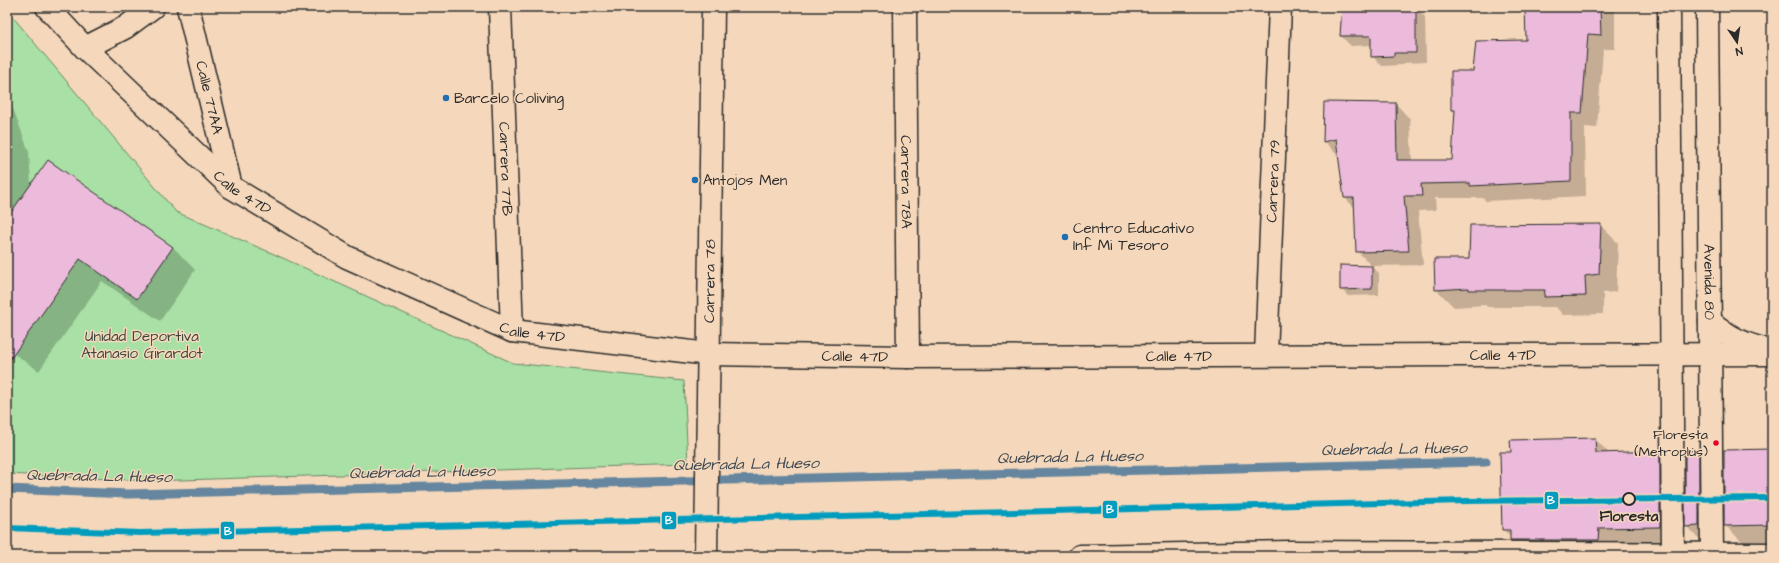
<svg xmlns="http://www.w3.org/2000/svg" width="1779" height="563" font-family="'Architects Daughter',sans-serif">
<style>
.green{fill:#a8e0a5;stroke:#6a8668}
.shadow{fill:#0003}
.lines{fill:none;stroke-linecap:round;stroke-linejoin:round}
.stream{stroke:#65869e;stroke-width:9}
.building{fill:#ecbbdc;stroke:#2b2b2b}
.street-casing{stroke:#2b2b2b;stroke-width:25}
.secondary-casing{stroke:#2b2b2b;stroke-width:25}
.primary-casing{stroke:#2b2b2b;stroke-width:25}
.street{stroke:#f5d8bb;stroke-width:22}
.secondary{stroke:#f5d8bb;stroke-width:22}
.primary{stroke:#f5d8bb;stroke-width:22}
.metro-1-casing{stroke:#f5d8bb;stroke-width:9}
.metro-1{stroke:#049cbe;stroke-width:6}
.poi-dot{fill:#1f6fb2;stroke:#f5d8bb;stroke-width:1.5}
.bus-dot{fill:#e4002b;stroke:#f5d8bb;stroke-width:1.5}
.stop-dot{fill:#f5d8bb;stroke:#2b2b2b;stroke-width:2}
.labels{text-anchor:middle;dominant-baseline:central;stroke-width:3;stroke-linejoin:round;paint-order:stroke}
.bus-label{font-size:14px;fill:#2b2b2b;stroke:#f5d8bb;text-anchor:end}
.street-label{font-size:15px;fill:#2b2b2b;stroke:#f5d8bb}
.poi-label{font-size:15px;fill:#2b2b2b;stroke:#f5d8bb;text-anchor:start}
.park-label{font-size:15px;fill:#3e463d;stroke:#f5d8bb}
.stop-label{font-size:15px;font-weight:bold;fill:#2b2b2b;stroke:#f5d8bb}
.water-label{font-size:16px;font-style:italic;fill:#3e4951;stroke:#f5d8bb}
.line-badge{stroke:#f5d8bb;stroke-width:1.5}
.badge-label{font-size:11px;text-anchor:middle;font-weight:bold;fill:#fff}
</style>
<rect width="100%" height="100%" fill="#f5d8bb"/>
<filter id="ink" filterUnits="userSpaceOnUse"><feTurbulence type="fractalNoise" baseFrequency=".025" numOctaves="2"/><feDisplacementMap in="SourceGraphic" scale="8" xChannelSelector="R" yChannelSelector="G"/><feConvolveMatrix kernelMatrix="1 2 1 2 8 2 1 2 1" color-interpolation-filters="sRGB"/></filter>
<g filter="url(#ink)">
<!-- green -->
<path class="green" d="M 7,10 L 176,212 L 274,254 L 513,363 L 684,381 L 688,464 L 150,481 L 7,474 Z"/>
<!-- shadow -->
<g class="shadow">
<path d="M 1343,7 L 1420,7 L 1420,12 L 1425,17 L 1426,62 L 1404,63 L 1404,65 L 1382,66 L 1372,56 L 1372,45 L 1351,46 L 1341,36 Z"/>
<path d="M 1526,7 L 1615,7 L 1615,49 L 1603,49 L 1597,128 L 1585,127 L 1586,196 L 1486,201 L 1483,198 L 1435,198 L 1436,210 L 1418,211 L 1423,265 L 1372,266 L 1357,251 L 1356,209 L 1345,198 L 1338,156 L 1324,141 L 1396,104 L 1410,119 L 1412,161 L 1452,161 L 1456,113 L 1452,109 L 1474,72 L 1527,41 Z"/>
<path d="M 7,92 L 29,152 L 31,185 L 48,162 L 173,247 L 195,270 L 160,321 L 102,281 L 39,371 L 7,349 Z"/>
<path d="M 1600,225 L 1618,243 L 1616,292 L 1603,293 L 1603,314 L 1563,315 L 1556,307 L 1488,307 L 1485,305 L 1454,307 L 1436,289 L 1470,260 Z"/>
<path d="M 1341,266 L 1372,267 L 1379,273 L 1379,295 L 1348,296 L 1341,289 Z"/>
<path d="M 1766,438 L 1772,438 L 1772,547 L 1748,548 L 1725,525 L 1767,450 Z"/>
<path d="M 1595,439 L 1609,453 L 1659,452 L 1682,474 L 1682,549 L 1527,556 L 1511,540 L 1511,538 L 1503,529 L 1512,452 Z"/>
<path d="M 1698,451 L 1720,474 L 1709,548 L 1686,526 Z"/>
</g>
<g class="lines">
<!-- stream -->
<path class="stream" d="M 7,489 L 128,494 L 1486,462"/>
</g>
<!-- building -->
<g class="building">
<path d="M 1342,7 L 1416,7 L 1416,53 L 1394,53 L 1394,56 L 1371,57 L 1371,36 L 1340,36 Z"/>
<path d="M 1525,7 L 1600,7 L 1601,35 L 1588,34 L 1582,113 L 1571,113 L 1571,181 L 1470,186 L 1470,183 L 1421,184 L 1422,196 L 1404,196 L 1409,251 L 1356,252 L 1354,198 L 1344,198 L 1336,139 L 1323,142 L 1324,102 L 1396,103 L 1397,160 L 1452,160 L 1455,110 L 1451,110 L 1451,71 L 1473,71 L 1476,41 L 1526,40 Z"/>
<path d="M 48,160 L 173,247 L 137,299 L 80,259 L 7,364 L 7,218 Z"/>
<path d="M 1601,224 L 1599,274 L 1585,276 L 1586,296 L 1544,297 L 1545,290 L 1469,290 L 1469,288 L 1435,290 L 1434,259 L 1469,259 L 1470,225 Z"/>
<path d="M 1340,265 L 1372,266 L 1372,289 L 1340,290 Z"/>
<path d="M 1595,438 L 1596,453 L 1660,451 L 1660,527 L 1599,528 L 1598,540 L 1510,540 L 1510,530 L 1502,530 L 1500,452 L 1511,452 L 1510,440 Z"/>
<path d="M 1772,449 L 1772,525 L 1724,526 L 1724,450 Z"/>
<path d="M 1699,450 L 1699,526 L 1685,527 L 1685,451 Z"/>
</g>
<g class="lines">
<!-- street casing -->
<g class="street-casing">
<g id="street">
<path id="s1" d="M 188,7 L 231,187"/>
<path id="s2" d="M 500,7 L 512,331"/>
<path id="s3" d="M 905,7 L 908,357"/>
<path d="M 85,48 L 126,27 L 153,7"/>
<path id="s4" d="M 1266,355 L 1280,7"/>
</g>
</g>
<!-- secondary casing -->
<g class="secondary-casing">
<g id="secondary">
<path id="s5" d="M 47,7 L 85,48 L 231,187 L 347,257 L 512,331 L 709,354 L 908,357 L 1772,354"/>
<path id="s6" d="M 706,556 L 713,7"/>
<path d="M 1080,556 L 1288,552 L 1772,554"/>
</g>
</g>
<!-- primary casing -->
<g class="primary-casing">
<g id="primary">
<path d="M 1669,7 L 1673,556"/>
<path id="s7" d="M 1707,7 L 1712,556"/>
<path d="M 1710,321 C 1731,339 1745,345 1772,351"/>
</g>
</g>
<!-- street -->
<use href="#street" class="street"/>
<!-- secondary -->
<use href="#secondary" class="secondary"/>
<!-- primary -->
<use href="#primary" class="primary"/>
<!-- metro-1 casing -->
<g class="metro-1-casing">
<path id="metro-1" d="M 7,528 L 140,533 L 1467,501 L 1772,498"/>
</g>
<!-- metro-1 -->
<use href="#metro-1" class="metro-1"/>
</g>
</g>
<!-- markers -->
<g class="poi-dot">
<circle cx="446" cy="98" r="4"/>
<circle cx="695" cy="180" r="4"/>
<circle cx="1065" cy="237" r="4"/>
</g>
<circle class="bus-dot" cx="1716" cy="443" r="3.5"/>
<circle class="stop-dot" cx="1629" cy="499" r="6"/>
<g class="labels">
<!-- bus labels -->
<g class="bus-label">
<text x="1708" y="435">Floresta<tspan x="1708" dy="17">(Metroplús)</tspan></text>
</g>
<!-- street labels -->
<g class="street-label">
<text stroke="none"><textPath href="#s1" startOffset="93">Calle 77AA</textPath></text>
<text stroke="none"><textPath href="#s2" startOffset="162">Carrera 77B</textPath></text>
<text stroke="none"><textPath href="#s4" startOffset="174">Carrera 79</textPath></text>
<text stroke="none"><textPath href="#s3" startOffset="175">Carrera 78A</textPath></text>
<text stroke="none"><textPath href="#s5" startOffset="270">Calle 47D</textPath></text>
<text stroke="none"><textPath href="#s7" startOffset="275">Avenida 80</textPath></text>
<text stroke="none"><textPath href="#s6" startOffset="275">Carrera 78</textPath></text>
<text stroke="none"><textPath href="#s5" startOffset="594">Calle 47D</textPath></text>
<text stroke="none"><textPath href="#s5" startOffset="1566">Calle 47D</textPath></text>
<text stroke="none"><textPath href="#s5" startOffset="1242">Calle 47D</textPath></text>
<text stroke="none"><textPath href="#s5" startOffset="918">Calle 47D</textPath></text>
</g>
<!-- poi labels -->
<g class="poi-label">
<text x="454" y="98">Barcelo Coliving</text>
<text x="703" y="180">Antojos Men</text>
<text x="1073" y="228">Centro Educativo<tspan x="1073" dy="17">Inf Mi Tesoro</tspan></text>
</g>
<!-- park labels -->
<g class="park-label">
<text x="142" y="336">Unidad Deportiva<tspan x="142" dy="17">Atanasio Girardot</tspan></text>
</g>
<!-- stop labels -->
<g class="stop-label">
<text x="1629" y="516">Floresta</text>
</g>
<!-- water labels -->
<g class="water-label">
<text transform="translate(1394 449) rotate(-1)">Quebrada La Hueso</text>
<text transform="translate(1070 457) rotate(-1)">Quebrada La Hueso</text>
<text transform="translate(746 464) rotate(-1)">Quebrada La Hueso</text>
<text transform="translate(422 472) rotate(-1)">Quebrada La Hueso</text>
<text transform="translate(99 476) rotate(1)">Quebrada La Hueso</text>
</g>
</g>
<g class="line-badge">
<rect x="1544" y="491" width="15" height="19" rx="4" fill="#049cbe"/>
<rect x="1102" y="500" width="16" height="19" rx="4" fill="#049cbe"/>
<rect x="661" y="511" width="16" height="19" rx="4" fill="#049cbe"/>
<rect x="220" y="521" width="15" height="19" rx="4" fill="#049cbe"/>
</g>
<g class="badge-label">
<text x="1551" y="504">B</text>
<text x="1110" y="513">B</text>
<text x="669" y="524">B</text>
<text x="228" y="535">B</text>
</g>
<!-- margin -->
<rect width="1779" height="563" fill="none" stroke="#f5d8bb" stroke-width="24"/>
<rect x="12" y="12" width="1755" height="539" fill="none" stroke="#2b2b2b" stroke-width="1.5" filter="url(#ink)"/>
<!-- north arrow -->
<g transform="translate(1737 42) rotate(167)" stroke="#f5d8bb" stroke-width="3" paint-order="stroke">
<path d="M0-3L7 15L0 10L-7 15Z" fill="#2b2b2b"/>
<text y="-6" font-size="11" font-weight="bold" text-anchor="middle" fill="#2b2b2b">N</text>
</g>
</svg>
